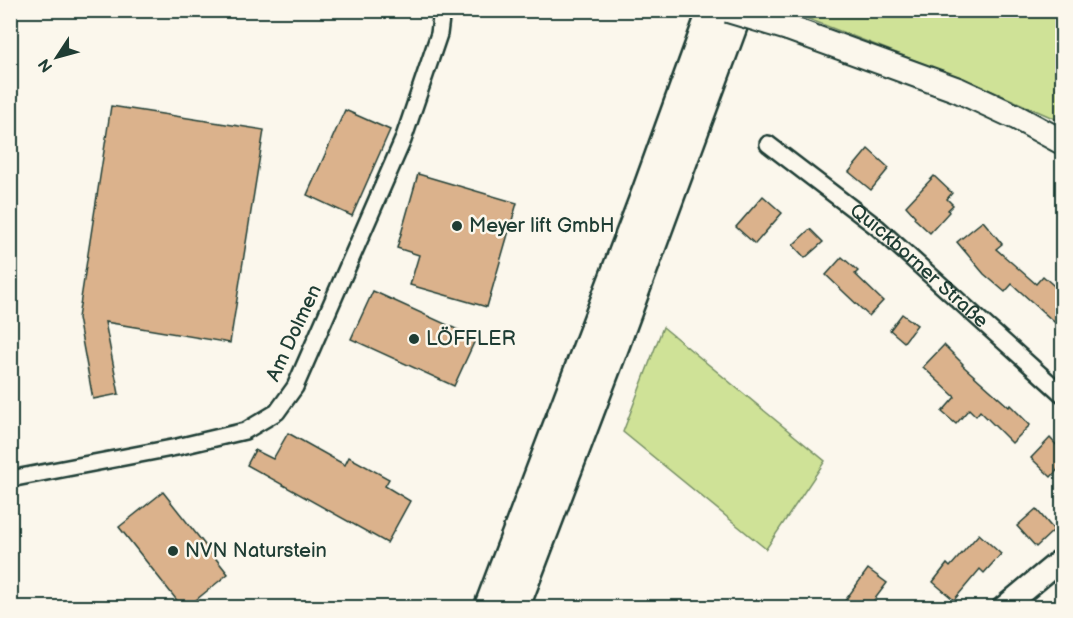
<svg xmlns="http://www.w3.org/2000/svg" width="1073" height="618" font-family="'Balsamiq Sans',sans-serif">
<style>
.green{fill:#cfe297;stroke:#779066;stroke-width:1.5}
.building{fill:#dbb28c;stroke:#1f3d34;stroke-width:1.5}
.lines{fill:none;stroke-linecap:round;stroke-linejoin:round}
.street-casing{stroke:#1f3d34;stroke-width:20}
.secondary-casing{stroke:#1f3d34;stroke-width:26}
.primary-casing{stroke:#1f3d34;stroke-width:28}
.highway-casing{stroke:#1f3d34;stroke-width:32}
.street{stroke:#fbf7ec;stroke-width:15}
.secondary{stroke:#fbf7ec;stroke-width:21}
.primary{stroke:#fbf7ec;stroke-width:24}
.highway{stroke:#fbf7ec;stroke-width:27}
.primary-bridge-casing{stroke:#1f3d34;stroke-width:28;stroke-linecap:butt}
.primary-bridge{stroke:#fbf7ec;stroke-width:24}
.poi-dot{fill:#1f3d34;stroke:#fbf7ec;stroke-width:2}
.labels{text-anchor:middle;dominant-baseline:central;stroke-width:5;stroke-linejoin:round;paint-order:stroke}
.poi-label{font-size:20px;fill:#1f3d34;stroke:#fbf7ec;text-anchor:start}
.street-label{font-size:20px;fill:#1f3d34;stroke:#fbf7ec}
</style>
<rect width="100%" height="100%" fill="#fbf7ec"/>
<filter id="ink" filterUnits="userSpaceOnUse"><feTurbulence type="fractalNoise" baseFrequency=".0167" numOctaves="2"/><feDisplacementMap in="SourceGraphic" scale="12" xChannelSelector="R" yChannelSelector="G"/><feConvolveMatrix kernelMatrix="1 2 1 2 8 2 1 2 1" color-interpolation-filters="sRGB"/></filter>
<g filter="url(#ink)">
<!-- green -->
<g class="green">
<path d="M 788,11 L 1062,11 L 1062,122 L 976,84 Z"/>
<path d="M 663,327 L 825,461 L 766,549 L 623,432 Z"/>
</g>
<!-- building -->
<g class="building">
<path d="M 111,106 L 264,130 L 230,343 L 105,322 L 119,394 L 93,399 L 78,318 Z"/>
<path d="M 345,110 L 390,130 L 352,216 L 307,195 Z"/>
<path d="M 868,149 L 889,168 L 871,190 L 849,172 Z"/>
<path d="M 418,174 L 517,203 L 487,307 L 410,285 L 419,255 L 397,248 Z"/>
<path d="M 934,176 L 952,193 L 947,199 L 953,205 L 948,210 L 949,212 L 930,233 L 914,218 L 915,216 L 906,206 Z"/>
<path d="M 763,196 L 782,213 L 755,244 L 736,227 Z"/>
<path d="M 983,221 L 1002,244 L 996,249 L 1036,284 L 1043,276 L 1062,293 L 1062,329 L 1012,284 L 1005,292 L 984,274 L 957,242 Z"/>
<path d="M 810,229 L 823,242 L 805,258 L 793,245 Z"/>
<path d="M 842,257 L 858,271 L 855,274 L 883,301 L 869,316 L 826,275 Z"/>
<path d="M 373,291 L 476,338 L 454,386 L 351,339 Z"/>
<path d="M 902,314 L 917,325 L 904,342 L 890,330 Z"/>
<path d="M 944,345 L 963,364 L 962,365 L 1009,407 L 1010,405 L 1030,425 L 1012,443 L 980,411 L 976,416 L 969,409 L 956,424 L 942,412 L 955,397 L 923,367 Z"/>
<path d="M 288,433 L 345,465 L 349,457 L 389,479 L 385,486 L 410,501 L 387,543 L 247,465 L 255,450 L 273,459 Z"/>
<path d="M 1050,438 L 1062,451 L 1062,465 L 1051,477 L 1031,458 Z"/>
<path d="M 163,492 L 228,574 L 186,608 L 183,608 L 119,527 Z"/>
<path d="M 1036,509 L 1054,530 L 1036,547 L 1017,526 Z"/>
<path d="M 979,534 L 1001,554 L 984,573 L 980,569 L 954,600 L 933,582 L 947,564 L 950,567 Z"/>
<path d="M 868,569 L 887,583 L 868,608 L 852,608 L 844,602 Z"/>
</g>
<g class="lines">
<!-- street casing -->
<g class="street-casing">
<g id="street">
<path id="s1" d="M 768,144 L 878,228 L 1062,394"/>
<path d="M 10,479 L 177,447 L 245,431 L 277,412 L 295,387 L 403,140 L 439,34 L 442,10"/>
</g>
</g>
<!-- secondary casing -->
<g class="secondary-casing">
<path id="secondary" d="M 1003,608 L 1062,559"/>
</g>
<!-- primary casing -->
<g class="primary-casing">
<path id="primary" d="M 788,28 L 958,90 L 1016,117 L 1062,142"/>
</g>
<!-- highway casing -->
<g class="highway-casing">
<g id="highway">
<path d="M 488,608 L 646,192 L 712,10"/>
<path d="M 515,608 L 616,343 L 739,10"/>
</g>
</g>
<!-- street -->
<use href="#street" class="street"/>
<!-- secondary -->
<use href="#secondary" class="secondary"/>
<!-- primary -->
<use href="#primary" class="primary"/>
<!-- highway -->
<use href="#highway" class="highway"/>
<!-- primary-bridge casing -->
<g class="primary-bridge-casing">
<path id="primary-bridge" d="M 728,10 L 788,28"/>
</g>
<!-- primary-bridge -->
<use href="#primary-bridge" class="primary-bridge"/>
</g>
</g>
<!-- markers -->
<g class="poi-dot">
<circle cx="457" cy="226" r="6"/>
<circle cx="414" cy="339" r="6"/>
<circle cx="173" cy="551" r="6"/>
</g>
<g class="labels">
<!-- poi labels -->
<g class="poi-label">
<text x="469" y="226">Meyer lift GmbH</text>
<text x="426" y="339">LÖFFLER</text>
<text x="185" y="551">NVN Naturstein</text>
</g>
<!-- street labels -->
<g class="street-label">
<text stroke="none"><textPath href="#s1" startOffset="194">Quickborner Straße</textPath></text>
<text transform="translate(294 333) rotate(-65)">Am Dolmen</text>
</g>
</g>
<!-- margin -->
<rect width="1073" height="618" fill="none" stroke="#fbf7ec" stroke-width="36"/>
<rect x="18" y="18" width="1037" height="582" fill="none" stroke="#1f3d34" stroke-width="2" filter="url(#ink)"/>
<!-- north arrow -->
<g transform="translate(57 57) rotate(234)" stroke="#fbf7ec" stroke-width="4.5" paint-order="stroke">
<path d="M0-4.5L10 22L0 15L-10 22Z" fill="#1f3d34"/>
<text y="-9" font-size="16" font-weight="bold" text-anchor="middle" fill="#1f3d34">N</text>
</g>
</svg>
